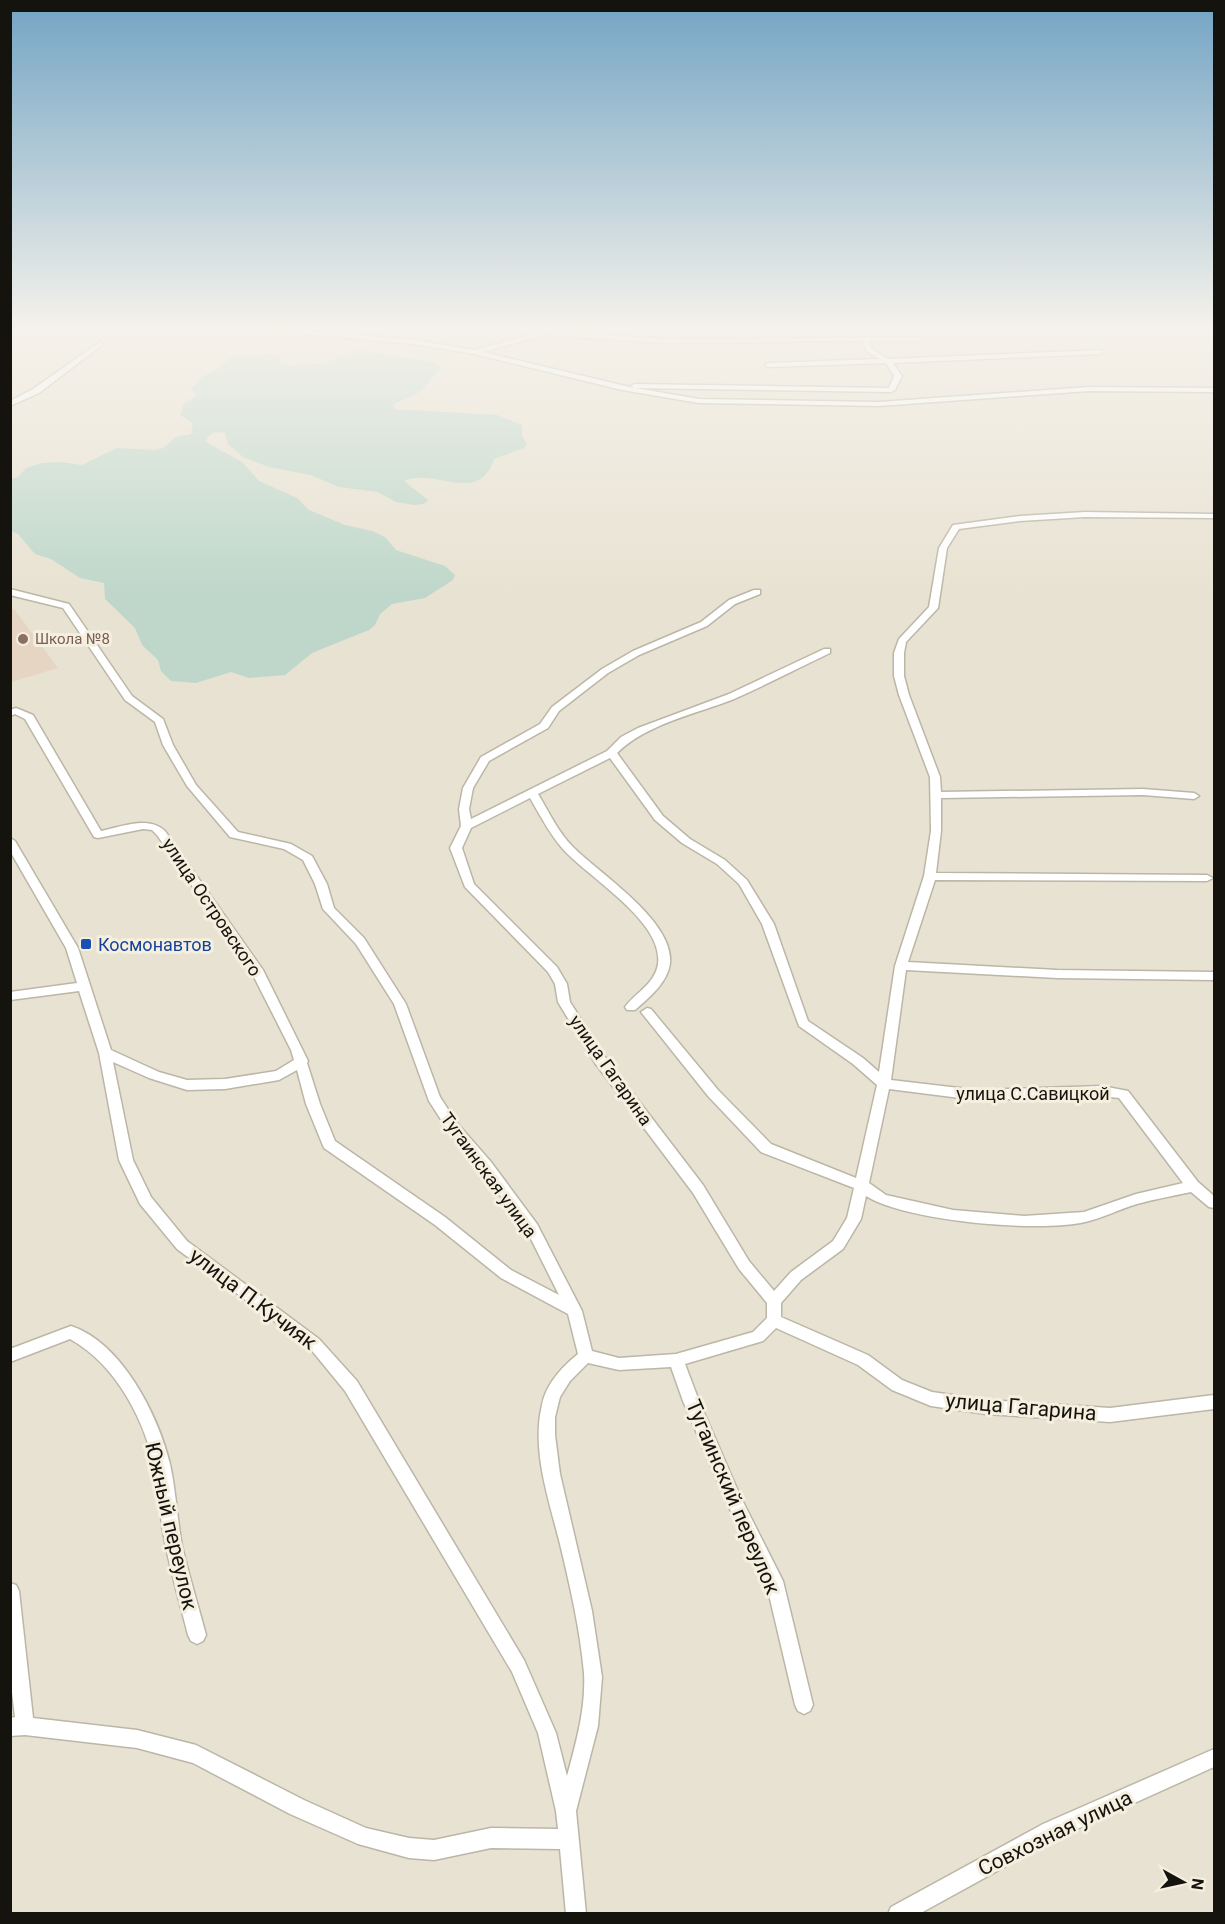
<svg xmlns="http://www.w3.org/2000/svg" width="1225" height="1924" font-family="Roboto,sans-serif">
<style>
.education{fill:#e7d5c4}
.green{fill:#bed7ca}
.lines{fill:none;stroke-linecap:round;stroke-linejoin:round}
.minor-casing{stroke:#bbb6a6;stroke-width:3}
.minor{fill:#fff;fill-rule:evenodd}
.education-dot{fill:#8d6e63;stroke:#f5efdf;stroke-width:2}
.transit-dot{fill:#1a4fb4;stroke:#f5efdf;stroke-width:2}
.labels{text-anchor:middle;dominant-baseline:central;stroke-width:6;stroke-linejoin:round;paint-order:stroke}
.far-education-label{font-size:15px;fill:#785e54;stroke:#f5efdf;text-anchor:start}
.street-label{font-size:18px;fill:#15130e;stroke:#f5efdf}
.transit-label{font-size:18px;fill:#164399;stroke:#f5efdf;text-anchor:start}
.near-street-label{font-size:21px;fill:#15130e;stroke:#f5efdf}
</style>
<rect width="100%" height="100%" fill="#e8e2d2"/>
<!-- education -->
<path class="education" d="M 14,609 L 58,668 L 11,682 L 11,610 Z"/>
<!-- green -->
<path class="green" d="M 359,350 L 432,362 L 442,367 L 421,391 L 393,405 L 395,409 L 497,415 L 522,425 L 522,436 L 527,444 L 524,448 L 494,459 C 479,506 435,467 404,481 L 428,500 L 424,504 L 414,505 L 396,502 L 378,492 L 339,487 L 311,475 L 269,467 L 243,457 L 228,444 L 225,433 C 217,431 208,432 206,442 L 242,462 L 259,481 L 297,498 L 309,510 L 345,525 L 372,531 L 385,537 L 396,550 L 445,566 L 455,575 L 453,580 L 425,598 L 392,604 L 380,614 L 375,625 L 369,630 L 312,653 L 285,675 L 249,678 L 231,672 L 196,683 L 171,681 L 161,671 L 158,660 L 142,645 L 135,628 L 105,599 L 104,583 L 80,578 L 51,559 L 35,554 L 18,534 L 11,531 L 11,479 L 18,477 L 26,468 L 42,463 L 60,462 L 82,465 L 117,448 L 154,450 L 163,448 L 176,437 L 191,434 L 193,423 L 180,415 L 184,404 L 197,395 L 191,389 L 202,377 L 220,368 L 230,357 L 270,354 L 280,358 L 281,365 L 322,364 Z"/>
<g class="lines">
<!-- minor casing -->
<g class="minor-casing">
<g id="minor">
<path d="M 193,327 L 287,328 L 413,340 L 474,350 L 548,330 L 545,327 L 558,329 L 560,332 L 664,339 L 919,337 L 922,339 L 919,341 L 869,341 L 872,349 L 888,359 L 1101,350 L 1104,352 L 1101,354 L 893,363 L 902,376 L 895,390 L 891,392 L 636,388 L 699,399 L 879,402 L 1089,387 L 1214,388 L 1214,392 L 1089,391 L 879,406 L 699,403 L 622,390 L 474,354 L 413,344 L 287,332 L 196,329 ZM 552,333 L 558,336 L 664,343 L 862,341 L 867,351 L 879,359 L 768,363 L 765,365 L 768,367 L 886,363 L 894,376 L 889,388 L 635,384 L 631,386 L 634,388 L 483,352 Z"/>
<path d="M 100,342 L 103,344 L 102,345 L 39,393 L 10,406 L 10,401 L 33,389 Z"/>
<path d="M 1085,512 L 1214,514 L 1214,518 L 1085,517 L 1020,521 L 959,529 L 947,548 L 938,608 L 906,642 L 904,653 L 904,676 L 909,695 L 940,777 L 941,792 L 1143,789 L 1194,793 L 1199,796 L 1194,799 L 1143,795 L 941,798 L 941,831 L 936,873 L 1207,875 L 1213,878 L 1207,881 L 935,880 L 908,962 L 1057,970 L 1214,972 L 1214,980 L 1057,978 L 906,970 L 891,1080 L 976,1090 L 1102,1086 L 1128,1091 L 1198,1182 L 1214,1196 L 1214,1208 L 1209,1207 L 1191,1192 C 1173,1196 1155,1199 1137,1204 C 1120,1209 1103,1218 1085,1222 C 1039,1233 905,1221 866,1196 L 861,1219 L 843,1249 L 801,1280 L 781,1303 L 781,1317 L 868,1355 L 902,1380 L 932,1392 L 986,1400 L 1110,1408 L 1214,1395 L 1214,1409 L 1110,1422 L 986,1414 L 931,1406 L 892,1390 L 858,1365 L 776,1328 L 763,1341 L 685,1364 L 699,1401 L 741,1498 L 783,1581 L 813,1705 L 810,1711 L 804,1714 L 798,1711 L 795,1705 L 766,1582 L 726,1501 L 683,1401 L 671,1367 L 619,1370 L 588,1363 L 570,1381 L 560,1397 L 555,1417 L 555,1435 L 560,1474 L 592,1611 L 602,1677 L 598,1726 L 576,1811 L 586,1914 L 566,1914 L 560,1849 L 491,1848 L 434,1860 L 409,1858 L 358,1844 L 290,1814 L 193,1763 L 137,1748 L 25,1735 L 10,1736 L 10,1718 L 15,1717 L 10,1676 L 10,1583 L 16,1585 L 19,1591 L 33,1718 L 137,1730 L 196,1745 L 304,1800 L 366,1828 L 409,1838 L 434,1840 L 491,1828 L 558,1829 L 556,1811 L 538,1733 L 512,1672 L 345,1391 L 309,1347 L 177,1249 L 140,1204 L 119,1160 L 99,1053 L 79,991 L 10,1000 L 10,992 L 77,983 L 66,948 L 10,851 L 10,838 L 15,841 L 78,948 L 111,1050 L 159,1072 L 187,1080 L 225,1079 L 276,1071 L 294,1060 L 291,1050 L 251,971 L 157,835 L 152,830 L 143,829 L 98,838 L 94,837 L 25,719 L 15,714 L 10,716 L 10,710 L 16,708 L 33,715 L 101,831 C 120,827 149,815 165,831 L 263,970 L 308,1061 L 307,1063 L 320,1104 L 335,1141 L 445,1217 L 511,1270 L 559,1295 L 527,1231 L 481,1170 L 447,1129 L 429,1101 L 394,1004 L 356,944 L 323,909 L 315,884 L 303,860 L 284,849 L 230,837 L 187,786 L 163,745 L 155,722 L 125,700 L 63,608 L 10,595 L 10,589 L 69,604 L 132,696 L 163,719 L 173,745 L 196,785 L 238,832 L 291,844 L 312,856 L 327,884 L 334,908 L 364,938 L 406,1004 L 440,1097 L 457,1123 L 491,1162 L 537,1224 L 582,1311 L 592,1351 L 619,1358 L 676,1354 L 753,1332 L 767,1318 L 767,1303 L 739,1269 L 693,1193 L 595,1063 L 558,1002 L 555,984 L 548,972 L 465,887 L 450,848 L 461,826 L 459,809 L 463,788 L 481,757 L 540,724 L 552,707 L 602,669 L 633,651 L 701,622 L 729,600 L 754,590 L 760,590 L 760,594 L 735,604 L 707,626 L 639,655 L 608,673 L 559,711 L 548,728 L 489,761 L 473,788 L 469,809 L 471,819 L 607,751 L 621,737 L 638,728 L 729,694 L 824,649 L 830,649 L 830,653 C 798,668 766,685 734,699 C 696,714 646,724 617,753 L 663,816 L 690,839 L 725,860 L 747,880 L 774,924 L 808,1021 L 863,1058 L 879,1072 L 895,966 L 924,876 L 931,831 L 930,777 L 899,695 L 894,676 L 894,653 L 899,639 L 929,607 L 939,548 L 953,525 L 1020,516 ZM 610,758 L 655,820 L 682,843 L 717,864 L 739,884 L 762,924 L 799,1026 L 853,1064 L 877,1085 L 856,1178 L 771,1144 L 718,1090 L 651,1009 L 647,1008 L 641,1012 L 708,1096 L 761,1152 L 854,1188 L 847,1218 L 833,1241 L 791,1272 L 774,1291 L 749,1261 L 703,1185 L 605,1057 L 570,1002 L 567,984 L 557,967 L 474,884 L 462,848 L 471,828 L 530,798 C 540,815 549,833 562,848 C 587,877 664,921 658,964 C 655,984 635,993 625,1007 L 627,1010 L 635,1010 C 649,998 668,982 670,963 C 674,921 600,874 573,847 C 558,832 549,812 538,794 ZM 113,1062 L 149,1078 L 187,1090 L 225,1089 L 279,1080 L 297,1070 L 306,1104 L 324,1148 L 435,1225 L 501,1278 L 568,1314 L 578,1354 C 562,1367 546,1384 542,1405 C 531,1450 549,1500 560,1544 C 570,1586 580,1629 584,1673 C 586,1708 576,1743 567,1776 L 556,1733 L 524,1660 L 357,1381 L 319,1339 L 187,1241 L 151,1197 L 133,1160 ZM 889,1089 L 976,1100 L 1102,1096 L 1119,1098 L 1183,1183 L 1136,1194 L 1084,1212 L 1024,1216 L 953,1210 L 886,1195 L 869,1183 Z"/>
<path d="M 71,1326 C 122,1343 158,1415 170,1464 C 176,1491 177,1519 182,1546 C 189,1576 198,1605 206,1635 L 203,1641 L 197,1644 L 191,1641 L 188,1635 C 180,1603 170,1570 164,1537 C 160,1516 159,1495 156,1474 C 146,1422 117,1365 70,1339 L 10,1362 L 10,1349 Z"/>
<path d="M 1214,1749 L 1214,1767 L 1057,1838 L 919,1914 L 888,1914 L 891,1907 L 1043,1824 Z"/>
</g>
</g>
<!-- minor -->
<use href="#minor" class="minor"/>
</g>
<!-- sky -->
<linearGradient id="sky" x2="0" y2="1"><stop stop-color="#73a4c4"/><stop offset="0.55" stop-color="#f5f2eb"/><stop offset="1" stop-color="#f5f2eb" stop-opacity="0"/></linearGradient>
<rect width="1225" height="596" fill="url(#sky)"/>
<!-- markers -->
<circle class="education-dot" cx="23" cy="639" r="6"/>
<rect class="transit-dot" x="80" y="938" width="12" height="12" rx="3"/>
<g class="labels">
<!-- far-education labels -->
<g class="far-education-label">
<text x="35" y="639">Школа №8</text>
</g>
<!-- street labels -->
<g class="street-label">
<text transform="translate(212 907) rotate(56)">улица Островского</text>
<text transform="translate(611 1070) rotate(55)">улица Гагарина</text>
<text x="1033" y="1093">улица С.Савицкой</text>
<text transform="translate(489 1175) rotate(54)">Тугаинская улица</text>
</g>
<!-- transit labels -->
<g class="transit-label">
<text x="98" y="944">Космонавтов</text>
</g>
<!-- near-street labels -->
<g class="near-street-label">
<text transform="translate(253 1299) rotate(37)">улица П.Кучияк</text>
<text transform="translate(1021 1407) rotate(5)">улица Гагарина</text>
<text transform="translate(733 1497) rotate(67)">Тугаинский переулок</text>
<text transform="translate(171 1526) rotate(77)">Южный переулок</text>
<text transform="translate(1055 1833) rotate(-26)">Совхозная улица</text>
</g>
</g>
<!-- border -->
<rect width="1225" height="1924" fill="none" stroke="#15130e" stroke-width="24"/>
<!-- north arrow -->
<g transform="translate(1183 1882) rotate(98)" stroke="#f5efdf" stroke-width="4.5" paint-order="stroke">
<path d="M0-4.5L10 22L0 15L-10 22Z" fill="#15130e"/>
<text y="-9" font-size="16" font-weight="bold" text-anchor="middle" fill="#15130e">N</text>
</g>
</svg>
